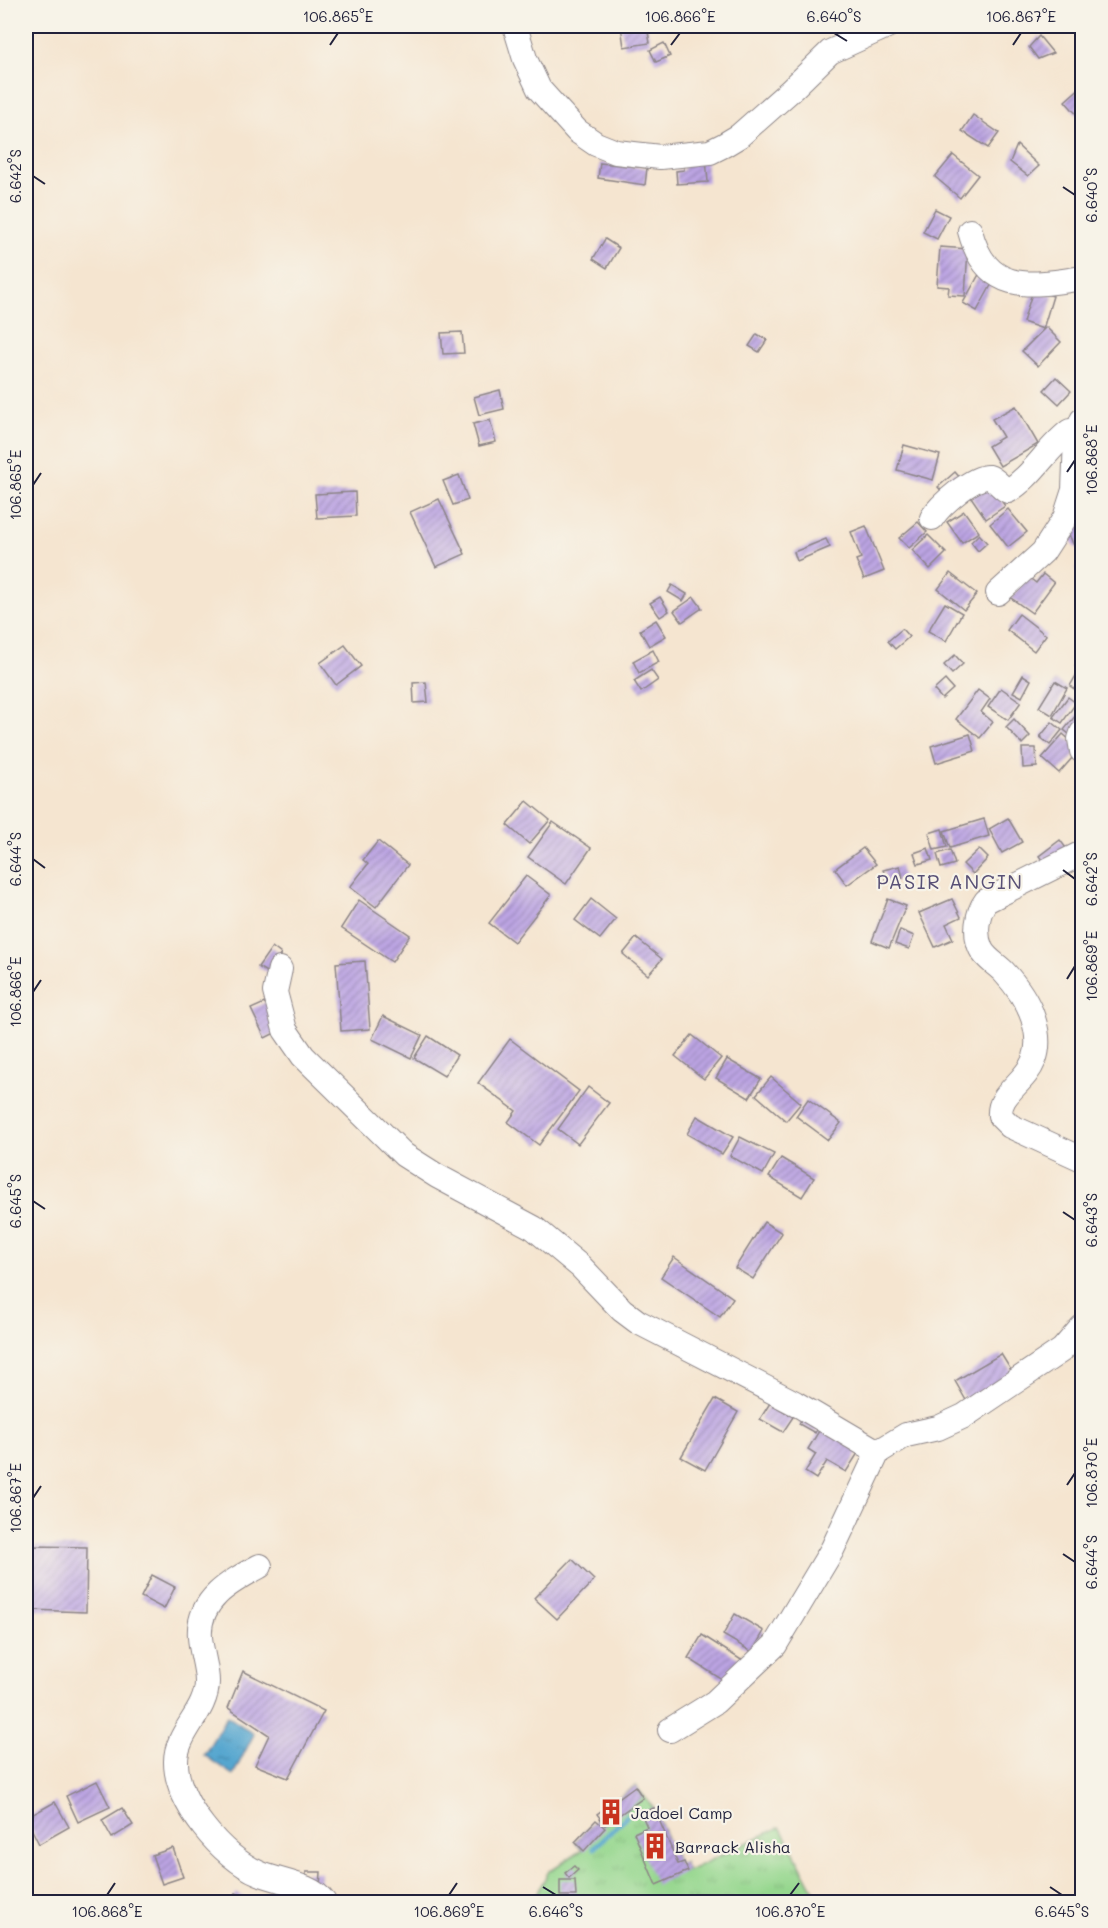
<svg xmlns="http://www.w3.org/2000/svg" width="1108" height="1928" font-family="Mali,sans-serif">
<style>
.park{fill:url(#park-tufts);stroke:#5c7c64;stroke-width:1.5}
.water{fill:url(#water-ripples);stroke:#3c6485;stroke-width:1.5}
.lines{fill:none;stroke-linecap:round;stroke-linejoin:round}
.stream{stroke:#55a6cf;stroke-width:5}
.building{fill:url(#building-hatch)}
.minor-casing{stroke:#8c8486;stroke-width:26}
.minor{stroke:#fff;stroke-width:24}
.ticks{fill:none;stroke:#22223b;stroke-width:2}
.labels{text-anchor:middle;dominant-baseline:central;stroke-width:4.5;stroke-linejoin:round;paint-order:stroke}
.poi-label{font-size:16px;fill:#22223b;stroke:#f7f3e8;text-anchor:start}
.quarter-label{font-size:20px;letter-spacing:1.5px;fill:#585076;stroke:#f7f3e8}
.neatline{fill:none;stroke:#22223b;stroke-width:2}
.ticks-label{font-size:15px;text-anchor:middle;fill:#22223b}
</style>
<defs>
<pattern id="park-tufts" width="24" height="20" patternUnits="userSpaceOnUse" patternTransform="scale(1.5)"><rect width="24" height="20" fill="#95d78e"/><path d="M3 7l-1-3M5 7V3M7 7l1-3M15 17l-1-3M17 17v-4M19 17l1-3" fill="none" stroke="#80b87b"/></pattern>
<pattern id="water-ripples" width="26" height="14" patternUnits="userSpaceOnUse" patternTransform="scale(1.5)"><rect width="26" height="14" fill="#55a6cf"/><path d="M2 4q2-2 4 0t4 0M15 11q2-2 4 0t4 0" fill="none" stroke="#4687a9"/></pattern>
<pattern id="building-hatch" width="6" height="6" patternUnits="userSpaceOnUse" patternTransform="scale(1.5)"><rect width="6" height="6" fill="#bca4e3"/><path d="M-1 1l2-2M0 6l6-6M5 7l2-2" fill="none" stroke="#9885b9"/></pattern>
</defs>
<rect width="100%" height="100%" fill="#f7f3e8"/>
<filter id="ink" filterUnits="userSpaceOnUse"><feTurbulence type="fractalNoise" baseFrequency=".0167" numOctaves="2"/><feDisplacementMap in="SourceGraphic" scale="12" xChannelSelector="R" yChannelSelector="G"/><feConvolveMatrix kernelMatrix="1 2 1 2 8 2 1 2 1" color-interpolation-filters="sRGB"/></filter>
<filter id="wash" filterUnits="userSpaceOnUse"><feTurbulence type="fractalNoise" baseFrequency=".008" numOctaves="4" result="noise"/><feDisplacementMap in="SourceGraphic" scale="24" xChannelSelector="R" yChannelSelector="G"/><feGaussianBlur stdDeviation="1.35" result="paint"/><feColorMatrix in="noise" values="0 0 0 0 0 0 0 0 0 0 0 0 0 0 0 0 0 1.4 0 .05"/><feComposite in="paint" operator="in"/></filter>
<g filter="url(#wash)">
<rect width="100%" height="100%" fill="#f5e5d0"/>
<!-- park -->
<path class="park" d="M 635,1786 L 654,1808 L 678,1864 L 684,1862 L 688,1871 L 780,1827 L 820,1902 L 532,1902 L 549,1871 L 582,1850 L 575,1842 L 599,1817 L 597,1814 Z"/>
<!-- water -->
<path class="water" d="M 227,1716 L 254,1734 L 233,1775 L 204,1755 Z"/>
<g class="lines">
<!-- stream -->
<path class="stream" d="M 594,1848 L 626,1817"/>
</g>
<g id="blocks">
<!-- building -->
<g class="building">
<path d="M 621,26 L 647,26 L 650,43 L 624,47 Z"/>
<path d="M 1039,36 L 1053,53 L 1038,59 L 1029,47 Z"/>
<path d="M 664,43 L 670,56 L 656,62 L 650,50 Z"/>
<path d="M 1082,86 L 1082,112 L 1078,116 L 1065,101 Z"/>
<path d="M 973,115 L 999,133 L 988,148 L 962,131 Z"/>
<path d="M 1017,145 L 1039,166 L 1028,176 L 1010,162 Z"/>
<path d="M 953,155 L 978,175 L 960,198 L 935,177 Z"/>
<path d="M 706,159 L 708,182 L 677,184 L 676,171 L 684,170 L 683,160 Z"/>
<path d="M 600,163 L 647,168 L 645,185 L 598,178 Z"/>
<path d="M 935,209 L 949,216 L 937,239 L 923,232 Z"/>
<path d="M 605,239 L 619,248 L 607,268 L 593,259 Z"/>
<path d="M 940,247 L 968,249 L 965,296 L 948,295 L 949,287 L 937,286 Z"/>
<path d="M 981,271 L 995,278 L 977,311 L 963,303 Z"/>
<path d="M 1033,290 L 1053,296 L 1043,329 L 1023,322 Z"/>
<path d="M 1046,327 L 1061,342 L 1038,366 L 1022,351 Z"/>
<path d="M 462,332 L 464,353 L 443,354 L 441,333 Z"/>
<path d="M 757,334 L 767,340 L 759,352 L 749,346 Z"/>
<path d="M 1056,377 L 1071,391 L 1059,404 L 1044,390 Z"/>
<path d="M 500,390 L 504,409 L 479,415 L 474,397 Z"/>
<path d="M 1016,406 L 1038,444 L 1000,466 L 988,446 L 1003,437 L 992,419 Z"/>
<path d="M 490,420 L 496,442 L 479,446 L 473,424 Z"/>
<path d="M 904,445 L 940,455 L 933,480 L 897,470 Z"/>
<path d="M 955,472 L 962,480 L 945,495 L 938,487 Z"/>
<path d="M 459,475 L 468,500 L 453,505 L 443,481 Z"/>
<path d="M 990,484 L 1005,506 L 986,519 L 971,497 Z"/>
<path d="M 355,492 L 356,516 L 317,518 L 315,494 Z"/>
<path d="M 439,499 L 465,554 L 436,567 L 410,512 Z"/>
<path d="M 1008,509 L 1027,532 L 1008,547 L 990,524 Z"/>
<path d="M 964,511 L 979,532 L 962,543 L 947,522 Z"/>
<path d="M 918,522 L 927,532 L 909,548 L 899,538 Z"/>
<path d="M 1082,523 L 1082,544 L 1075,548 L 1067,530 Z"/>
<path d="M 866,526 L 884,571 L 864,579 L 856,560 L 861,558 L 851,532 Z"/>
<path d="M 979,534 L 987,543 L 978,551 L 971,542 Z"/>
<path d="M 928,535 L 946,553 L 930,569 L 912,550 Z"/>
<path d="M 826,539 L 830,547 L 797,561 L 794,552 Z"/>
<path d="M 1082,559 L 1082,573 L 1076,569 Z"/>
<path d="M 950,573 L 977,594 L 964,610 L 938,589 Z"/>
<path d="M 1043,574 L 1054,583 L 1032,613 L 1011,598 L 1027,576 L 1036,583 Z"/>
<path d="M 672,585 L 687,594 L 683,601 L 668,592 Z"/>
<path d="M 660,597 L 669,611 L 660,617 L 650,603 Z"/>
<path d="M 694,597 L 702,608 L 682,622 L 674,611 Z"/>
<path d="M 945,603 L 962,613 L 946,641 L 928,631 Z"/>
<path d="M 1019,614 L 1046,635 L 1034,651 L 1007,630 Z"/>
<path d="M 656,620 L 666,636 L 649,646 L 640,630 Z"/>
<path d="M 902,629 L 909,637 L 895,649 L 888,641 Z"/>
<path d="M 345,645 L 361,666 L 336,685 L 320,663 Z"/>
<path d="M 653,650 L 659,662 L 639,673 L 633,661 Z"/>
<path d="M 1082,654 L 1082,670 L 1075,666 Z"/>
<path d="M 955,655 L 963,664 L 952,674 L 944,665 Z"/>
<path d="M 651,670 L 658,680 L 641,692 L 634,681 Z"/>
<path d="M 1078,672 L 1082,675 L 1082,694 L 1070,686 Z"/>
<path d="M 1023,675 L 1031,680 L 1022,697 L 1013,692 Z"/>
<path d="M 945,680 L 953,689 L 942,699 L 934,690 Z"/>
<path d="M 1055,681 L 1067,688 L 1052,715 L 1039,707 Z"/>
<path d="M 426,682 L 428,702 L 414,703 L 413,683 Z"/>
<path d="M 1001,688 L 1021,702 L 1008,720 L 988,707 Z"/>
<path d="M 978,690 L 990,699 L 981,712 L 993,722 L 980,738 L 956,719 Z"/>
<path d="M 1068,697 L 1076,703 L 1062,723 L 1053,717 Z"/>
<path d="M 1080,710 L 1082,713 L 1082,726 L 1073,737 L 1064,730 Z"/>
<path d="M 1014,719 L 1030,736 L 1022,744 L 1006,727 Z"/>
<path d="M 1052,722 L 1062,730 L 1050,745 L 1040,737 Z"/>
<path d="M 970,734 L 975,751 L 936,763 L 931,746 Z"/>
<path d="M 1063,734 L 1080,749 L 1059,773 L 1042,758 Z"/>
<path d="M 1022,748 L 1036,748 L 1037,767 L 1023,768 Z"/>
<path d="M 527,801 L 550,820 L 529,844 L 507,825 Z"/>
<path d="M 1008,818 L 1022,842 L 1002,853 L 989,829 Z"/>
<path d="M 984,819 L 989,836 L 950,848 L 944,831 Z"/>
<path d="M 553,822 L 591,848 L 566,884 L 528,857 Z"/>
<path d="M 942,829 L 947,847 L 934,850 L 929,833 Z"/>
<path d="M 1060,840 L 1066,848 L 1045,864 L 1039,856 Z"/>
<path d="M 378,841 L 408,865 L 376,907 L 350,887 L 368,864 L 363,860 Z"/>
<path d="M 863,848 L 876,864 L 847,885 L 835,869 Z"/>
<path d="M 928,848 L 932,860 L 918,864 L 914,853 Z"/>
<path d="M 979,849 L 988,858 L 973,874 L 963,864 Z"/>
<path d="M 950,850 L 955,864 L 941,868 L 937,854 Z"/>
<path d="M 900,866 L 903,878 L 887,883 L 883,870 Z"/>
<path d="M 526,876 L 551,895 L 514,942 L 489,923 Z"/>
<path d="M 591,899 L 616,919 L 600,939 L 575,920 Z"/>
<path d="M 888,899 L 906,906 L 889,948 L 872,941 Z"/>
<path d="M 952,899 L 961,917 L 946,924 L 953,939 L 935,947 L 919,913 Z"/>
<path d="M 359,900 L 410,935 L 392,962 L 341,928 Z"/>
<path d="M 900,930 L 914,936 L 909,949 L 895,944 Z"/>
<path d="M 636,938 L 662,959 L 648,975 L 623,954 Z"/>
<path d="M 272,947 L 281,954 L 268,973 L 258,967 Z"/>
<path d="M 365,961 L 370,1029 L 341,1031 L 336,963 Z"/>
<path d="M 269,1001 L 283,1029 L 265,1038 L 251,1009 Z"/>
<path d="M 383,1016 L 422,1035 L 411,1058 L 372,1039 Z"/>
<path d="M 692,1035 L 721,1058 L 704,1079 L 675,1056 Z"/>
<path d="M 428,1036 L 457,1055 L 444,1076 L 414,1058 Z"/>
<path d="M 510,1039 L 579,1091 L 539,1145 L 508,1122 L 516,1111 L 478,1083 Z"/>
<path d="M 727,1059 L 761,1079 L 749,1098 L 716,1078 Z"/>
<path d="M 771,1077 L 801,1103 L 786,1121 L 756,1095 Z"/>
<path d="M 588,1087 L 609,1103 L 578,1144 L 558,1129 Z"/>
<path d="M 808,1099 L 841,1123 L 828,1140 L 796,1116 Z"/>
<path d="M 697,1116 L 733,1137 L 722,1154 L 687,1134 Z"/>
<path d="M 740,1137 L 774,1154 L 763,1174 L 730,1156 Z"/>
<path d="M 781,1158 L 814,1178 L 802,1197 L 769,1177 Z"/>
<path d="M 764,1222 L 782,1233 L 753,1279 L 735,1268 Z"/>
<path d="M 674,1257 L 733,1298 L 720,1317 L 661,1277 Z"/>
<path d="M 1001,1354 L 1014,1375 L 967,1402 L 955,1381 Z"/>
<path d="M 715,1399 L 738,1412 L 705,1470 L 681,1457 Z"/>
<path d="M 770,1403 L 793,1417 L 783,1432 L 760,1419 Z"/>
<path d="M 803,1416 L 819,1425 L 815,1433 L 799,1424 Z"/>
<path d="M 822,1426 L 860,1450 L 846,1472 L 827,1461 L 816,1479 L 805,1472 L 816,1454 L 808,1449 Z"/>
<path d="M 33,1546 L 87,1547 L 86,1612 L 31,1610 Z"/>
<path d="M 572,1559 L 594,1580 L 557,1619 L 534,1598 Z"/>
<path d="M 152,1575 L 175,1587 L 164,1609 L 141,1597 Z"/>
<path d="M 735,1614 L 764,1631 L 752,1652 L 723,1635 Z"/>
<path d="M 702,1635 L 743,1661 L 729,1684 L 688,1658 Z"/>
<path d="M 243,1671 L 324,1711 L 288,1778 L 255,1765 L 269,1735 L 228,1708 Z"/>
<path d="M 97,1781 L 110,1807 L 78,1822 L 66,1796 Z"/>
<path d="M 635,1786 L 643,1798 L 605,1825 L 597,1814 Z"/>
<path d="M 55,1802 L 69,1827 L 39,1844 L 26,1818 Z"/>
<path d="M 122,1808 L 133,1825 L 112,1838 L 102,1820 Z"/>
<path d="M 654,1808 L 678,1864 L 684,1862 L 688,1871 L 656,1885 L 634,1833 L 647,1827 L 641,1813 Z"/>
<path d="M 596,1820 L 605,1828 L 584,1851 L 575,1842 Z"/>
<path d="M 173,1848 L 183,1877 L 162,1884 L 152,1855 Z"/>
<path d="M 574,1866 L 578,1870 L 569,1878 L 565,1873 Z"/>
<path d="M 306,1872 L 321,1872 L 320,1887 L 306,1887 Z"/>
<path d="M 560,1880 L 575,1880 L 576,1896 L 560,1896 Z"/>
<path d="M 236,1893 L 251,1902 L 230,1902 Z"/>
<path d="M 808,1893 L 812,1900 L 815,1899 L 817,1902 L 808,1902 L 804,1896 Z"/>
</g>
</g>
</g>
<g filter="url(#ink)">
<use href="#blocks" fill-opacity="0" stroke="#8c8486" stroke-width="1.5"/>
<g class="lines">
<!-- minor casing -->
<g class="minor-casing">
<g id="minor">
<path d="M 515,26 L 525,59 L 539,89 L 577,131 L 596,144 L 616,152 L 660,157 L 710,152 L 724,145 L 739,136 L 790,91 L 830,52 L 887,26"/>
<path d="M 970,231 C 987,295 1030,286 1082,278"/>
<path d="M 932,518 C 939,506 974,475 989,477 C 996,479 1001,488 1008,491 C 1033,476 1047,448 1070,431 L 1078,432"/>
<path d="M 998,593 L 1043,552 L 1065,518 L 1074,490 L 1076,437 L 1082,420"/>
<path d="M 1082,733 L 1080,739 L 1082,751"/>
<path d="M 1082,853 L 986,901 C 977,913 974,934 981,949 C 985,958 996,964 1003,971 C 1016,985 1027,1000 1033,1018 C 1053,1079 997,1083 1000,1116 L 1010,1126 L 1082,1159"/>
<path d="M 280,969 L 275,992 L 285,1030 L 303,1056 L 404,1155 L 437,1176 L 534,1228 L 581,1267 L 622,1310 L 638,1322 L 795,1403 L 878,1452"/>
<path d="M 260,1566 C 232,1581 197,1599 200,1637 C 201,1652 207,1667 207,1682 C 207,1712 176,1732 176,1761 C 175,1802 223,1858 259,1873 C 280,1882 311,1884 324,1902"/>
<path d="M 670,1730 L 715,1702 L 775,1645 L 832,1550 L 878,1452 L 906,1435 L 938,1428 L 964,1416 L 1062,1350 L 1082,1327"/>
</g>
</g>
<!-- minor -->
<use href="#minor" class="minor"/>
</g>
</g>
<!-- ticks -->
<path class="ticks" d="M 834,33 L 847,41M 330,45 L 338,33M 671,45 L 680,33M 1013,45 L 1021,33M 33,176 L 45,184M 1063,187 L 1075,195M 1067,472 L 1075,460M 33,485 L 41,473M 33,859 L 45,868M 1063,870 L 1075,879M 1067,979 L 1075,966M 33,992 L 41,980M 33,1201 L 45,1209M 1063,1212 L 1075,1220M 1067,1485 L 1075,1473M 33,1498 L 41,1486M 1063,1554 L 1075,1562M 543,1887 L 556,1895M 1050,1887 L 1062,1895M 107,1895 L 115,1883M 449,1895 L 457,1883M 790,1895 L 799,1883"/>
<!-- icons -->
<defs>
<g id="building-bare" transform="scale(2.07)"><path d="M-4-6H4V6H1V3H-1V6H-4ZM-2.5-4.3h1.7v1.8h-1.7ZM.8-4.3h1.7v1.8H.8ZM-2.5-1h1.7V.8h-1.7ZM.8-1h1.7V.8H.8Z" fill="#c8321e" stroke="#f7f3e8" stroke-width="2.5" paint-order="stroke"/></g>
</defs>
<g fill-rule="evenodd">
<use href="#building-bare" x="611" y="1812"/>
<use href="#building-bare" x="655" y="1846"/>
</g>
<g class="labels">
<!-- poi labels -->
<g class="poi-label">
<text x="631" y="1812">Jadoel Camp</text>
<text x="675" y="1846">Barrack Alisha</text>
</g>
<!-- quarter labels -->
<g class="quarter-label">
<text x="950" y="881">PASIR ANGIN</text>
</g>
</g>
<!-- margin -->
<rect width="1108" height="1928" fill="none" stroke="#f7f3e8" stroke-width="66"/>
<rect x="33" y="33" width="1042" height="1862" class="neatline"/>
<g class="ticks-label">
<text x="338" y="22">106.865°E</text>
<text x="680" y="22">106.866°E</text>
<text x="834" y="22">6.640°S</text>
<text x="1021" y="22">106.867°E</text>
<text transform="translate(16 176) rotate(-90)" y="5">6.642°S</text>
<text transform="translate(1092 195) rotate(-90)" y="5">6.640°S</text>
<text transform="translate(1092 460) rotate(-90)" y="5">106.868°E</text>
<text transform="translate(16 485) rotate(-90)" y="5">106.865°E</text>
<text transform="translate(16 859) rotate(-90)" y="5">6.644°S</text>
<text transform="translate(1092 879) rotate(-90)" y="5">6.642°S</text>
<text transform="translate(1092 966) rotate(-90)" y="5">106.869°E</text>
<text transform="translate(16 992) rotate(-90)" y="5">106.866°E</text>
<text transform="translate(16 1201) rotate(-90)" y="5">6.645°S</text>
<text transform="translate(1092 1220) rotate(-90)" y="5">6.643°S</text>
<text transform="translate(1092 1473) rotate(-90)" y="5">106.870°E</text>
<text transform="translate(16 1498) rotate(-90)" y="5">106.867°E</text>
<text transform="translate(1092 1562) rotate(-90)" y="5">6.644°S</text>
<text x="107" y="1917">106.868°E</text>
<text x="449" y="1917">106.869°E</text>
<text x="556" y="1917">6.646°S</text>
<text x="790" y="1917">106.870°E</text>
<text x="1062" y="1917">6.645°S</text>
</g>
</svg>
